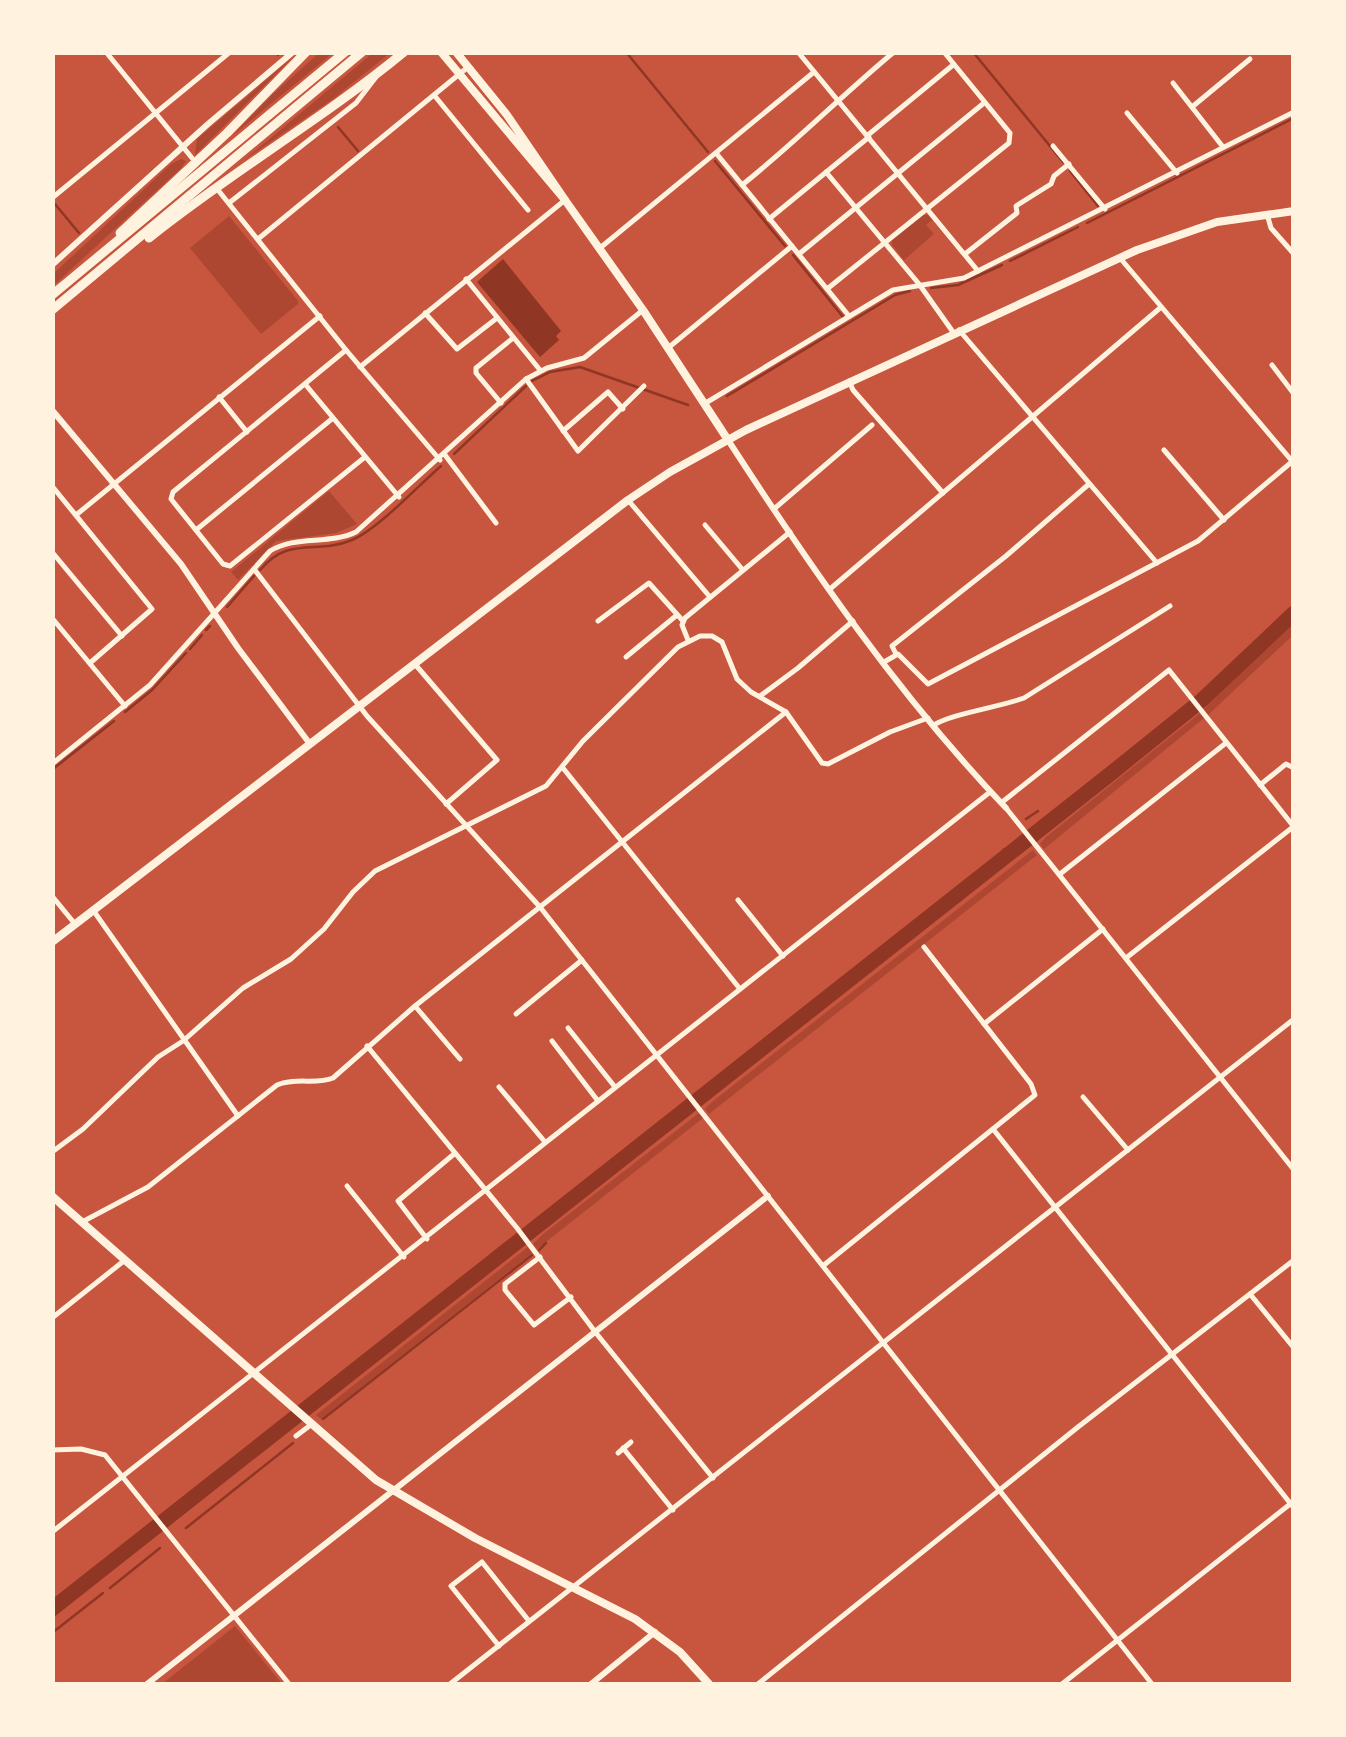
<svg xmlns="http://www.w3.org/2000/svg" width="1346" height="1737" font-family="Bitter,serif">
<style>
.green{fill:#ae4732}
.water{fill:#8f3625}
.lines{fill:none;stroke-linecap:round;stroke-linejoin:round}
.stream{stroke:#8f3625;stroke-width:2.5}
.river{stroke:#8f3625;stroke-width:15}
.minor{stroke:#fff3e0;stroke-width:5}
.tertiary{stroke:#fff3e0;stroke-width:6}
.secondary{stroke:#fff3e0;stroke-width:8}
.primary{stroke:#fff3e0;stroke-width:8}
.trunk{stroke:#fff3e0;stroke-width:9}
</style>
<rect width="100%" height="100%" fill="#c8553d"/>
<!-- green -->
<g class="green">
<path d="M 374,52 L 390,53 L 333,99 L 244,160 Z"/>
<path d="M 319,53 L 333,53 L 233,135 L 273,94 Z"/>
<path d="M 292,58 L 195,155 L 197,139 Z"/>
<path d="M 181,159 L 186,161 L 181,168 L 53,286 L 53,274 L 171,164 Z"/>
<path d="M 923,215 L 928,215 L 932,220 L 926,225 L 934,234 L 904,260 L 892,245 L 892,240 Z"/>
<path d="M 229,216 L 298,301 L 298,304 L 261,334 L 190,248 Z"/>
<path d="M 329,491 L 357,524 L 336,533 L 276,541 L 238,580 L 231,572 Z"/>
<path d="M 1293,624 L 1293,635 L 1208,715 L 1204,709 Z"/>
<path d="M 1200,713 L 1204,718 L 1044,849 L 1040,844 L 1046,837 Z"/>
<path d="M 1033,850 L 1037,855 L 709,1114 L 705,1109 L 712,1102 Z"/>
<path d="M 699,1113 L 703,1118 L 537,1249 L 533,1244 L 542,1235 Z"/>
<path d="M 528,1247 L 532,1253 L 325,1416 L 321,1419 L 316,1415 Z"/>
<path d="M 235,1626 L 282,1684 L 162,1684 Z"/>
</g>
<!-- water -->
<path class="water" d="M 503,259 L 561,331 L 556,336 L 559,340 L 540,357 L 477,282 Z"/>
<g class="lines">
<!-- stream -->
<g class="stream">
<path d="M 276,52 L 278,55"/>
<path d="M 626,52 L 708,152"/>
<path d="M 973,52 L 1063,162"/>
<path d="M 338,127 L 358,151"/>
<path d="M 715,161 L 785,246"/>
<path d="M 1070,171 L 1098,206"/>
<path d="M 55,204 L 79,233"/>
<path d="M 1087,223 L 1294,118"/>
<path d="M 793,255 L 843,317"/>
<path d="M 1010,261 L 1078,227"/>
<path d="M 931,288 L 958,285 L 1002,265"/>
<path d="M 532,381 L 550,372 L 580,367 L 688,405"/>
<path d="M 727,396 L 895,295 L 910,291"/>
<path d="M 454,454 L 526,386"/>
<path d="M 260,570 C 289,535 316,555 352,540 C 377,530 419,485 441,466"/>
<path d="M 227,607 L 254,576"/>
<path d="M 206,630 L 210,626"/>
<path d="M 190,649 L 202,635"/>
<path d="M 125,712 L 152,690 L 186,653"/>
<path d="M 53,769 L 114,721"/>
<path d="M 1026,819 L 1038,811"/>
<path d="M 1004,849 L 1009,855"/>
<path d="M 539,1250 L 546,1243"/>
<path d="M 323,1419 L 532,1255"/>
<path d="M 186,1528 L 293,1443"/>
<path d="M 110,1588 L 160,1548"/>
<path d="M 52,1633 L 103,1593"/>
</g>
<!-- river -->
<path class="river" d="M 52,1609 L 1109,775 L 1202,700 L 1294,613"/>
<!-- minor -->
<g class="minor">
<path d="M 106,52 L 192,158"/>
<path d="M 798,52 L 978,271"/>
<path d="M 1173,83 L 1223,147"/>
<path d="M 434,95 L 528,210"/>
<path d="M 1192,107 L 1250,59"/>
<path d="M 1127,113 L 1177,173"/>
<path d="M 868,135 L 953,65"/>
<path d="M 1053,146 L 1105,209"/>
<path d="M 716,153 L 849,316"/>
<path d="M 826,172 L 919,284 L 953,332"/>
<path d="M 742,185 C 795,143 842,95 894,52"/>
<path d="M 218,190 L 346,350 L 440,460"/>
<path d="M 52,198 L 230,52"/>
<path d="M 229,203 L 356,103 L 376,77"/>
<path d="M 1267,214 L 1271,228 L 1294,254"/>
<path d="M 769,219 L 869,137"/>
<path d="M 258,239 L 468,67"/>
<path d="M 600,248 L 814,72"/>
<path d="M 799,254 L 984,103"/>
<path d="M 965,254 L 1017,213 L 1016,206 L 1051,184 L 1054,176 L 1069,164"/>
<path d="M 1120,258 L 1292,461"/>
<path d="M 466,279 L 540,370"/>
<path d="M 827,289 L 1009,143 L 1010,133 L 944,52"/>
<path d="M 425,313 L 457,349 L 497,318"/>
<path d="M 959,330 L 1157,563"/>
<path d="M 668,348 L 792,246"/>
<path d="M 346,350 L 173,492 L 171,499 L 223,564 L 230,566 L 365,457"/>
<path d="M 1272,365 L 1294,394"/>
<path d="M 360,367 L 565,200"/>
<path d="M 526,379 L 578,451 L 644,386"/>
<path d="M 849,381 L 853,390 L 943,493"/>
<path d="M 305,384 L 399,497"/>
<path d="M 219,397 L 247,432"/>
<path d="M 501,403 L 476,373 L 476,368 L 513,338"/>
<path d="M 704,404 L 893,290 L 964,278 L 1294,112"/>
<path d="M 563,431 L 608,392 L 623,409"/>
<path d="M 1164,450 L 1224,520"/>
<path d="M 445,455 L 496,523"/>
<path d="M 52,486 L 152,609 L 90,663"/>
<path d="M 628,500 L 710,597"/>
<path d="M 774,509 L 872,425"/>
<path d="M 76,515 L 320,316"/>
<path d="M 705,525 L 742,569"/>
<path d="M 196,530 L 333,418"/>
<path d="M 52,552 L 122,636"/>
<path d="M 254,569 L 367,716 L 540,907 L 1152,1684"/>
<path d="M 830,589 L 1160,308"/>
<path d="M 52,618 L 125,706"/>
<path d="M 598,621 L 649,583 L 683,621"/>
<path d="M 688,640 L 682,625 L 685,618 L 790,532"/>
<path d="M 896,654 L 892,646 L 1006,556 L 1089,484"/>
<path d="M 626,657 L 677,615"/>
<path d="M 884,662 L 898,654 L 928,684 L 1198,541 L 1294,460"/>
<path d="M 414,663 L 497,760 L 446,804"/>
<path d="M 760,696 L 798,668 L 853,621"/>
<path d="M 934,725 C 950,714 1000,707 1024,698 L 1170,606"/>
<path d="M 52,764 L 150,685 L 270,551 C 295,535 329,545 356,532 L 526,379 L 547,368 L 584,358 L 643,310"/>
<path d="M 563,768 L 740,989"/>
<path d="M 1260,785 L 1286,764 L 1294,768"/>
<path d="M 1001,803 L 1169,670 L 1294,827"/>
<path d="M 1006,808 L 1294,1170"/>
<path d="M 1060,874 L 1226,743"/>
<path d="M 52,896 L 75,924"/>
<path d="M 738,900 L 783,956"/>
<path d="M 93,910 L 238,1116"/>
<path d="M 1126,958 L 1293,827"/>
<path d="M 415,1006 L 460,1059"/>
<path d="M 516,1014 L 582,960"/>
<path d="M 984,1024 L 1103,929"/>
<path d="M 568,1028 L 615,1087"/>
<path d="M 552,1041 L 598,1101"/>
<path d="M 367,1046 L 517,1228 L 596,1333 L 713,1478"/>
<path d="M 499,1087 L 545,1142"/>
<path d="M 1083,1097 L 1128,1150"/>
<path d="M 993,1129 L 1294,1508"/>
<path d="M 52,1152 L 83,1129 L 158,1057 L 183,1041 L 243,988 L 291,959 L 324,929 L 353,892 L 375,871 L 546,786 L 583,741 L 678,647 L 700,636 L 712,636 L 722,642 L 737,679 L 751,692 L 786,712 L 822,763 L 828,764 L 890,732 L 928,718"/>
<path d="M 347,1186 L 404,1257"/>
<path d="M 82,1222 L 148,1187 L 277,1085 C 296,1077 316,1085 333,1078 L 415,1006 L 786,712"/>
<path d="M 427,1239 L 398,1201 L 454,1154"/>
<path d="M 540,1257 L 505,1284 L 505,1290 L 534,1325 L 571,1297"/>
<path d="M 824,1265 L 1035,1095 L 1031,1084 L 924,947"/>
<path d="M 1250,1294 L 1294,1348"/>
<path d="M 52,1318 L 125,1260"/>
<path d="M 296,1436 L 312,1424"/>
<path d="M 623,1448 L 673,1510"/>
<path d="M 52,1450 L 81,1449 L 105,1455 L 289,1684"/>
<path d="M 618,1453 L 631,1442"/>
<path d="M 52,1532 L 990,792"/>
<path d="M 499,1646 L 451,1586 L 482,1562 L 529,1621"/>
<path d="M 450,1684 L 1294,1019"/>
<path d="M 758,1684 L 1078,1427 L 1294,1260"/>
<path d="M 1062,1684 L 1294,1501"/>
</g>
<!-- tertiary -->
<g class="tertiary">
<path d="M 52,265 L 208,124 L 293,52"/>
<path d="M 52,410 L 181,564 L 238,648 L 310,744"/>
<path d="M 728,440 C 811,568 900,697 1006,808"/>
<path d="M 147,1684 L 768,1196"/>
<path d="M 591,1684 L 655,1632"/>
</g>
<!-- secondary -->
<path class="secondary" d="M 52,942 L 628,500 L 670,472 L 746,430 L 1137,250 L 1217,222 L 1294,211"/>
<!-- primary -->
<g class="primary">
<path d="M 441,52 L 565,200 L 507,115 L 456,52"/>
<path d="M 565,200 L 643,310 L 728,440"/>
<path d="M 52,1196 L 376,1480 L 475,1538 L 635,1619 L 680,1652 L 709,1684"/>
</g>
<!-- trunk -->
<g class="trunk">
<path d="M 120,233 L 227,133 L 306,52"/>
<path d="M 149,238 C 231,172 323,119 404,52"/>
<path d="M 52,295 L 345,52"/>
<path d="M 52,310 L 362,52"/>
</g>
</g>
<!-- border -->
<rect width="1346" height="1737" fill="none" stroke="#fff3e0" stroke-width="110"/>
</svg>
